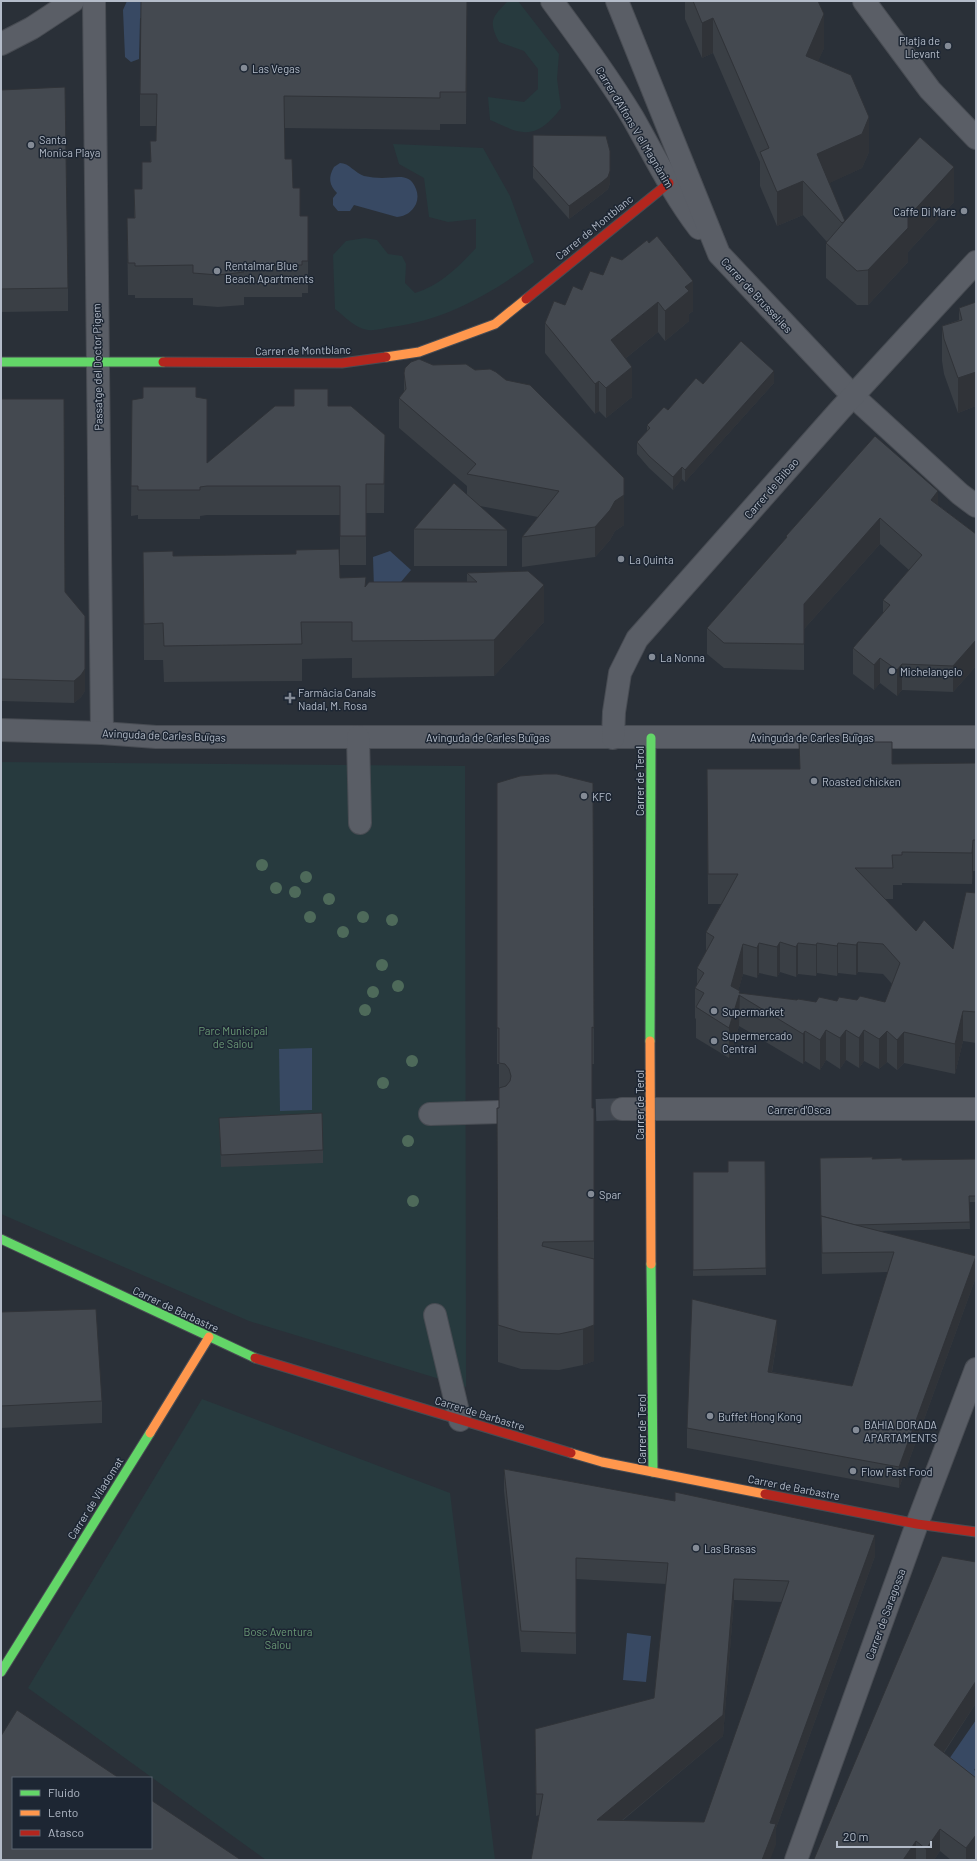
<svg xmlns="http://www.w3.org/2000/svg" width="977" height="1861" font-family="Barlow,sans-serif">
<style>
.green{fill:#273a3e}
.water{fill:#384963}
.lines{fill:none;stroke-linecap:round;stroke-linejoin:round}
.street-tunnel{stroke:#3f454e;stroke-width:22;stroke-dasharray:22 11;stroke-linecap:butt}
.street-casing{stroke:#484c53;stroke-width:24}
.fast-casing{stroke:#484c53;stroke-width:11}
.slow-casing{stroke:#484c53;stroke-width:11}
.jam-casing{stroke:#484c53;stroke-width:11}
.street{stroke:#5a5e66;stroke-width:22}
.fast{stroke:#63d668;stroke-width:9}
.slow{stroke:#ff974d;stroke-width:9}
.jam{stroke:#b3261e;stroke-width:9}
.tree{fill:#4e6a5a}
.wall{fill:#3a3f45;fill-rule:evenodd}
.shaded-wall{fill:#303338}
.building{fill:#444950;stroke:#303338;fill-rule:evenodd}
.poi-dot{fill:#848b96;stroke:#1d2633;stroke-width:1.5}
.labels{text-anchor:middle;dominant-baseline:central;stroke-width:3;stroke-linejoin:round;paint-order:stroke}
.poi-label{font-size:11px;fill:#b4bcc9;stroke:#1d2633;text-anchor:start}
.street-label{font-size:11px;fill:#b4bcc9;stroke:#1d2633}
.park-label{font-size:11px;fill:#6b9a76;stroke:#1d2633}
</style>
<rect width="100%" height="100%" fill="#2a3038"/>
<!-- green -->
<g class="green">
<path d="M 508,1 L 518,1 L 559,54 L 557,79 L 561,108 C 552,120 539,134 523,132 C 512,131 500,124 490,120 L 488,97 L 524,102 L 538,89 L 538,69 L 524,51 L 499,42 C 488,21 492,17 508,1 Z"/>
<path d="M 393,144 L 483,148 L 510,196 L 534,262 C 491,294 445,320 392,327 C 384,328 375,331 368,330 C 356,329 344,316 335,309 L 333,255 L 346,241 L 365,238 L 377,240 L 388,254 L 402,256 L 406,264 L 405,283 L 415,293 C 441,285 458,267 476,248 L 476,219 L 448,222 L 429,217 L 424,178 L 399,164 Z"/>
<path d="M 1,762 L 465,766 L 466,1387 L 249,1321 L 1,1214 Z"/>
<path d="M 202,1399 L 450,1493 L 495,1860 L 266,1860 L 28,1688 Z"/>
</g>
<!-- water -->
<g class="water">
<path d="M 127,1 L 157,1 L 155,19 L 140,18 L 139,59 L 131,62 L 125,57 L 123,10 Z"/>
<path d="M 340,163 C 349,163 355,173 364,176 C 370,177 376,178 382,178 C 396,178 410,172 416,189 C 418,194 418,199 416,204 C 412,212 406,216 397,217 L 354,205 L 350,211 L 338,211 L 333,205 L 333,198 L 337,193 C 329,185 328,177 334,167 Z"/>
<path d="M 390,551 L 411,570 L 390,595 L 374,589 L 373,557 Z"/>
<path d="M 312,1048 L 312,1110 L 280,1111 L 279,1049 Z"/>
<path d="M 627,1633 L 651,1636 L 646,1682 L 623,1680 Z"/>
<path d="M 976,1720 L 976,1767 L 974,1770 L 976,1771 L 976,1788 L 947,1762 Z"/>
</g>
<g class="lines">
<!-- street-tunnel -->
<path class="street-tunnel" d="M 563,1111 L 622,1109"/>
<!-- street casing -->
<g class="street-casing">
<g id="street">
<path d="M 94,1 L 102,733"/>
<path d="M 552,1 C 580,39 609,78 633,118 C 654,155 673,194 699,228"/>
<path d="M 617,1 L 719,254 L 853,396 L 960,494 L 976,506"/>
<path d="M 864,1 L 930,90 L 976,138"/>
<path d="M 1,44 L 32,28 L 73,1"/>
<path d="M 1,730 L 102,733 L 156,737 L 976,737"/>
<path d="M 358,737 L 360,823"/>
<path d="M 613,738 L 614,712 L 620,673 L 637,639 L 839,411 L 976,262"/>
<path d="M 622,1109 L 976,1109"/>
<path d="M 430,1114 L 499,1112"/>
<path d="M 435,1315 L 460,1420"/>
<path d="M 796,1860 L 917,1524 L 976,1369"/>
</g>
</g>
<!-- fast casing -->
<g class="fast-casing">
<g id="fast">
<path d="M 1,362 L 163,362"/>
<path d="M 650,1041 L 651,738"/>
<path d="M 1,1239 L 255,1358"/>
<path d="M 651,1264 L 653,1472"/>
<path d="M 1,1672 L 150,1433"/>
</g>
</g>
<!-- slow casing -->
<g class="slow-casing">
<g id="slow">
<path d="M 386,357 L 419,352 L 495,324 L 526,299"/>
<path d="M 650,1041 L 651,1264"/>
<path d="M 150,1433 L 209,1337"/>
<path d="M 571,1453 L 602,1462 L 765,1494"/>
</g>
</g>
<!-- jam casing -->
<g class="jam-casing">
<g id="jam">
<path d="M 526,299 L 669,183"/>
<path d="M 163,362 L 342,363 L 386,357"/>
<path d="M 255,1358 L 571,1453"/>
<path d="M 765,1494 L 917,1524 L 976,1532"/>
</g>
</g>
<!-- street -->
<use href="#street" class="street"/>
<!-- fast -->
<use href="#fast" class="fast"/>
<!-- slow -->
<use href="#slow" class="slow"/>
<!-- jam -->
<use href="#jam" class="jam"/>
</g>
<!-- trees -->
<g class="tree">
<circle cx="262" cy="865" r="6"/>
<circle cx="306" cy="877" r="6"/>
<circle cx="276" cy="888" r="6"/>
<circle cx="295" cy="892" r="6"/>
<circle cx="329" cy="899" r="6"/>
<circle cx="310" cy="917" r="6"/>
<circle cx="363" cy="917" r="6"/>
<circle cx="392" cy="920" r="6"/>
<circle cx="343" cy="932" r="6"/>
<circle cx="382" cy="965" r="6"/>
<circle cx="398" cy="986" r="6"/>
<circle cx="373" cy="992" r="6"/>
<circle cx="365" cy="1010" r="6"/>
<circle cx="412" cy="1061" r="6"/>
<circle cx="383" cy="1083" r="6"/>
<circle cx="408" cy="1141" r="6"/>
<circle cx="413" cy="1201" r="6"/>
</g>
<!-- wall -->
<g class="wall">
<path d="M 685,1 L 818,1 L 824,48 L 818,61 L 869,152 L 862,168 L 829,183 L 845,221 L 954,202 L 908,252 L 908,262 L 868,305 L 857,305 L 826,278 L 826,243 L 827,242 L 803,215 L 777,226 L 760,186 L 760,162 L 713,53 L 702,58 L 685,19 Z"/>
<path d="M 467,25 L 466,124 L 440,124 L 440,130 L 284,128 L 285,159 L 300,216 L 308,261 L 308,293 L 302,293 L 302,297 L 244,297 L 244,305 L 218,307 L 193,305 L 193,298 L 135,298 L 135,295 L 128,295 L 127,218 L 134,218 L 134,189 L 142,189 L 156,141 L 156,126 L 140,126 L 140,94 Z"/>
<path d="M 1,90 L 68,288 L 68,311 L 1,312 Z"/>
<path d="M 533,135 L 610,183 L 608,189 L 602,194 L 569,219 L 533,178 Z"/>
<path d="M 649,243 L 693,311 L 689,314 L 689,321 L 665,341 L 658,332 L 626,358 L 632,397 L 606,418 L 599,411 L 595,414 L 545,353 L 545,323 L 565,305 L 582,290 L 603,275 L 622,260 Z"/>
<path d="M 976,288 L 976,406 L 958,413 L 944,374 L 942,361 L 942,326 L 959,320 L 959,308 L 976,302 Z"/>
<path d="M 404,373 L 624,525 L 615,531 L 610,540 L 595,557 L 522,567 L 522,537 L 538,517 L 480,506 L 507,530 L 507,566 L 414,566 L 414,529 L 467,495 L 467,486 L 399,428 L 399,398 L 404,392 Z"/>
<path d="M 774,383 L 685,482 L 682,479 L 673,490 L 649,468 L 637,454 L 637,442 L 647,431 L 647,425 L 703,384 Z"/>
<path d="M 196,397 L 207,463 L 328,406 L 385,435 L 384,513 L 366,513 L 366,565 L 340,565 L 340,515 L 207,515 L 200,516 L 200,519 L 138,519 L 138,515 L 131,516 L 132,400 Z"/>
<path d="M 1,399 L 65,592 L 85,691 L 81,697 L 74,703 L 1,701 Z"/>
<path d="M 938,505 L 976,534 L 976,666 L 953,692 L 902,690 L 897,696 L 880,683 L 874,690 L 853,674 L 853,648 L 883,614 L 883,600 L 909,570 L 880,544 L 804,629 L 804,670 L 724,668 L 707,654 L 707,628 L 786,539 L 786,536 Z"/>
<path d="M 143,552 L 340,578 L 366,586 L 467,582 L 467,573 L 544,622 L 494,676 L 352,678 L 352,658 L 302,659 L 302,681 L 164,682 L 163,660 L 144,660 Z"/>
<path d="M 976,763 L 976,871 L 973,871 L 972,884 L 902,883 L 902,885 L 893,885 L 893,899 L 884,899 L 916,931 L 953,949 L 976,893 L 976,1043 L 963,1041 L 955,1074 L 904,1063 L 897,1070 L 887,1062 L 879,1069 L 864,1061 L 859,1068 L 846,1060 L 840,1069 L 826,1060 L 820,1070 L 805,1061 L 803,1064 L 739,1026 L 729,1058 L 696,1038 L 696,1019 L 695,1018 L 695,988 L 697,985 L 697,968 L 706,952 L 706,932 L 721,904 L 708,904 L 707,769 L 799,769 L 892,764 ZM 780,972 L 796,977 L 798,974 L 816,976 L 817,973 L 837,976 L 838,973 L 856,975 L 858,972 L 883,974 L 892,984 L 885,1002 L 857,1000 L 837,1001 L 816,1002 L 740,994 L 738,991 L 743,974 L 757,978 L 759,973 L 777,977 Z"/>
<path d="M 497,783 L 593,783 L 594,1064 L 592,1064 L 592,1108 L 594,1108 L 594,1361 L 583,1365 L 559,1370 L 521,1369 L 498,1362 L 497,1108 L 499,1108 L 499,1064 L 497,1064 Z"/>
<path d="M 219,1118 L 323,1150 L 323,1163 L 221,1167 Z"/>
<path d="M 820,1158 L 902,1160 L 976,1159 L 976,1202 L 969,1202 L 970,1229 L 878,1231 L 976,1256 L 976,1277 L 899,1488 L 687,1448 L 687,1428 L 777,1341 L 772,1372 L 852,1386 L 888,1272 L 822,1274 Z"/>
<path d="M 765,1161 L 766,1275 L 693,1276 L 693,1172 L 728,1172 Z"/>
<path d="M 1,1312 L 102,1401 L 102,1423 L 1,1428 Z"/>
<path d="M 504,1469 L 875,1556 L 776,1828 L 776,1845 L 539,1815 L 536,1816 L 535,1729 L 654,1698 L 666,1584 L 576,1579 L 576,1654 L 521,1652 L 504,1491 ZM 734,1600 L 782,1602 L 704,1822 L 622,1821 L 723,1736 Z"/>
<path d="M 976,1562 L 976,1703 L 944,1753 L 976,1858 L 974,1860 L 951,1860 L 940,1851 L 934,1860 L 814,1860 Z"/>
</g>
<!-- shaded-wall -->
<g class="shaded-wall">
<path d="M 467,1 L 467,25 L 466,124 L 466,92 Z"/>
<path d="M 824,14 L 824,48 L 806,90 L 806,56 Z"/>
<path d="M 713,18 L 713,53 L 702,58 L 702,23 Z"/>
<path d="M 869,117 L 869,152 L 862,168 L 817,189 L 817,154 Z"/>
<path d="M 610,151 L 610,183 L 608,189 L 602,194 L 569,219 L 569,206 Z"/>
<path d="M 954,167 L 954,202 L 908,252 L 908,262 L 868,305 L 868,270 L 908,217 Z"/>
<path d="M 803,181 L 803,215 L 777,226 L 777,192 Z"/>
<path d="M 693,281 L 693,311 L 689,314 L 689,321 L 665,341 L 665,311 L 685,287 Z"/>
<path d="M 658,302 L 658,332 L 611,370 L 611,340 Z"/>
<path d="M 632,367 L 632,397 L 606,418 L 606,388 Z"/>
<path d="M 774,371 L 774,383 L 685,482 L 685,470 Z"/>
<path d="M 976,372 L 976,406 L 958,413 L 958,378 Z"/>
<path d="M 599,381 L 599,411 L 595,414 L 595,384 Z"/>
<path d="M 682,467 L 682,479 L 673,490 L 673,477 Z"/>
<path d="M 624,478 L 624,525 L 615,531 L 610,540 L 595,557 L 595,527 Z"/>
<path d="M 938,491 L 938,517 L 931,500 Z"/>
<path d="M 880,518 L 880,544 L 804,629 L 804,604 Z"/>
<path d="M 544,585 L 544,622 L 494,676 L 494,640 Z"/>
<path d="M 976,640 L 976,666 L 953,692 L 953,666 Z"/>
<path d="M 880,658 L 880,683 L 874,690 L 874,665 Z"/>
<path d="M 902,664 L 902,690 L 897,696 L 897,670 Z"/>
<path d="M 85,669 L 85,691 L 81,697 L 74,703 L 74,681 Z"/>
<path d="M 973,840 L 973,871 L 972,884 L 972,853 Z"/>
<path d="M 780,942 L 780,972 L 777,977 L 777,947 Z"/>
<path d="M 858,942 L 858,972 L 856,975 L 856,945 Z"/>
<path d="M 759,943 L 759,973 L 757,978 L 757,948 Z"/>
<path d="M 798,943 L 798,974 L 796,977 L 796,947 Z"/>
<path d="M 817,943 L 817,973 L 816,976 L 816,945 Z"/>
<path d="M 838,943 L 838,973 L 837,976 L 837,946 Z"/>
<path d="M 743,944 L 743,974 L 731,1017 L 731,986 Z"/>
<path d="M 740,991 L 739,1026 L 729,1058 L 729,1028 Z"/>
<path d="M 963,1011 L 963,1041 L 955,1074 L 955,1044 Z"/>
<path d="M 826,1030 L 826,1060 L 820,1070 L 820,1040 Z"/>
<path d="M 846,1030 L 846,1060 L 840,1069 L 840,1038 Z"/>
<path d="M 864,1030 L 864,1061 L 859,1068 L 859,1038 Z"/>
<path d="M 805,1031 L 805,1061 L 803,1064 L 803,1034 Z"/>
<path d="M 887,1031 L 887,1062 L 879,1069 L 879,1039 Z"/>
<path d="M 904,1032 L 904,1063 L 897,1070 L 897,1040 Z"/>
<path d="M 976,1256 L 976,1277 L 899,1488 L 899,1467 Z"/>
<path d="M 777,1320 L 777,1341 L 768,1393 L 768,1372 Z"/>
<path d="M 594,1325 L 594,1361 L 583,1365 L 583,1329 Z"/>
<path d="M 875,1535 L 875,1556 L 776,1828 L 776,1845 L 770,1860 L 762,1860 L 770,1823 Z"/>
<path d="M 734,1579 L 734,1600 L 723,1736 L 597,1841 L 597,1820 Z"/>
<path d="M 976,1681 L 976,1703 L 934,1767 L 934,1745 Z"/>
<path d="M 940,1829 L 940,1851 L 934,1860 L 926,1860 L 926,1849 Z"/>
<path d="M 976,1835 L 976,1858 L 974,1860 L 966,1860 L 966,1848 Z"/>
<path d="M 916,1841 L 916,1860 L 903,1860 Z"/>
</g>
<!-- building -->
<g class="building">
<path d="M 141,1 L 467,1 L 466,92 L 440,92 L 440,98 L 284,96 L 285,159 L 292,159 L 293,188 L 300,188 L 300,216 L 308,216 L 308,261 L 302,261 L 302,265 L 244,265 L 244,272 L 218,275 L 193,273 L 193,265 L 135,266 L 135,263 L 128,263 L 127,218 L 135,218 L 134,189 L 142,189 L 142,162 L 151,162 L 150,141 L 156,141 L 157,94 L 140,94 Z"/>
<path d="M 693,1 L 818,1 L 824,14 L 806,56 L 851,75 L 869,117 L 862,134 L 817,154 L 845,221 L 920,137 L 954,167 L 908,217 L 908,228 L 868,270 L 857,271 L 826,243 L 845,221 L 842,223 L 803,181 L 777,192 L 760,152 L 769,148 L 713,18 L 702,23 Z"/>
<path d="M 65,87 L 68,288 L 1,289 L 1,90 Z"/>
<path d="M 533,135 L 606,136 L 610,151 L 610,171 L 608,177 L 602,182 L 569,206 L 533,166 Z"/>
<path d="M 657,236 L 693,281 L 685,287 L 689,291 L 665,311 L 658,302 L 611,340 L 632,367 L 606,388 L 599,381 L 595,384 L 545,323 L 554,301 L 565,305 L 573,286 L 582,290 L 590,271 L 603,275 L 611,256 L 622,260 L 647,240 L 649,243 Z"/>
<path d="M 976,302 L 976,372 L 958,378 L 944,339 L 942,326 L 962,320 L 959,308 Z"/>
<path d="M 741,341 L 774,371 L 685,470 L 682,467 L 673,477 L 649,456 L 637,442 L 650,428 L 647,425 L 664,407 L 668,410 L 696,378 L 703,384 Z"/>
<path d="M 419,359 L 433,365 L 466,364 L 475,370 L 490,369 L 496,372 L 506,380 L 530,385 L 624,478 L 624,495 L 615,501 L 610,510 L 595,527 L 522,537 L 559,491 L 467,474 L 476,464 L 399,398 L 406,389 L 404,373 L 405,368 L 411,362 Z"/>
<path d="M 143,387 L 196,387 L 196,397 L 207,399 L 207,463 L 275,406 L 294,406 L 294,389 L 328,389 L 328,406 L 351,406 L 385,435 L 384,484 L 366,484 L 366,536 L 340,536 L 340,486 L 207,486 L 200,487 L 200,490 L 138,490 L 138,486 L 131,486 L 132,400 L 143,398 Z"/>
<path d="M 1,399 L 64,399 L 65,592 L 85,616 L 85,669 L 81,675 L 74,681 L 1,679 Z"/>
<path d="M 875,436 L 938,491 L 931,500 L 976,534 L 976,640 L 953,666 L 902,664 L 897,670 L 880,658 L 874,665 L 853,648 L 890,605 L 883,600 L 922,555 L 880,518 L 804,604 L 804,644 L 724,643 L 707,628 L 787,537 L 786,536 Z"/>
<path d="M 454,483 L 507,530 L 414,529 Z"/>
<path d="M 339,549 L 340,578 L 366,577 L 365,587 L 369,582 L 477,582 L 467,573 L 528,571 L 544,585 L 494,640 L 352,641 L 352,622 L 301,622 L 302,644 L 164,646 L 163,623 L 144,624 L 143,552 L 173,551 L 173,556 L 296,554 L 296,550 Z"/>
<path d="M 799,742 L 892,742 L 892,764 L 976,763 L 976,840 L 973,840 L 972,853 L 902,852 L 902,855 L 892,855 L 893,868 L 855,868 L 916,931 L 924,920 L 953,949 L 966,892 L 976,893 L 976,1012 L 963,1011 L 955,1044 L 904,1032 L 897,1040 L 887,1031 L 879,1039 L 864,1030 L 859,1038 L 846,1030 L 840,1038 L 826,1030 L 820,1040 L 805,1031 L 803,1034 L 739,995 L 729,1028 L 696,1007 L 704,993 L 695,988 L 704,973 L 697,968 L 714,937 L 706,932 L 738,874 L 708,874 L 707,769 L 800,769 ZM 780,942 L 796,947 L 798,943 L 816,945 L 817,943 L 837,946 L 838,943 L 856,945 L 858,942 L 883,944 L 900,963 L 885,1002 L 860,996 L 857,1000 L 839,997 L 837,1001 L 819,997 L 816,1002 L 798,999 L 797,1000 L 739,993 L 740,991 L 731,986 L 743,944 L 757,948 L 759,943 L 777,947 Z"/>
<path d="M 544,774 L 557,774 L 593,783 L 594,1028 L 592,1027 L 592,1108 L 594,1108 L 594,1241 L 543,1242 L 542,1246 L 594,1259 L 594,1325 L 583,1329 L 559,1334 L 521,1332 L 498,1325 L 497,1108 L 499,1108 L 499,1088 L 506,1086 L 510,1081 L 511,1076 L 509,1069 L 505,1064 L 499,1063 L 499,1028 L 497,1028 L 497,783 L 520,776 Z"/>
<path d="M 322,1113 L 323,1150 L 221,1155 L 219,1118 Z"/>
<path d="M 873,1157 L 872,1159 L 902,1158 L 902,1160 L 976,1159 L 976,1196 L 969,1196 L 970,1222 L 855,1225 L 821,1216 L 821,1226 L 820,1158 Z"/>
<path d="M 728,1161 L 765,1161 L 766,1268 L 693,1270 L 693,1172 L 728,1172 Z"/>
<path d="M 821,1216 L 976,1256 L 899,1467 L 687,1428 L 692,1299 L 777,1320 L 768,1372 L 852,1386 L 894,1252 L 822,1253 Z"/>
<path d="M 96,1309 L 102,1401 L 1,1406 L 1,1312 Z"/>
<path d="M 504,1469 L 675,1501 L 675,1492 L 875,1535 L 770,1823 L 776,1824 L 762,1860 L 531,1860 L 543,1794 L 536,1794 L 535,1729 L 654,1698 L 668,1563 L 576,1558 L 576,1633 L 521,1631 ZM 734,1579 L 789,1581 L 704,1822 L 597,1820 L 723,1715 Z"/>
<path d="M 942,1556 L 976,1562 L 976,1681 L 934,1745 L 976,1778 L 976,1835 L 966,1848 L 940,1829 L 926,1849 L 916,1841 L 903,1860 L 815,1860 L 814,1859 Z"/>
<path d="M 17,1710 L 119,1778 L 13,1778 L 13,1848 L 151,1848 L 151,1800 L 241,1860 L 1,1860 L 1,1736 Z"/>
</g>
<!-- markers -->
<g class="poi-dot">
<circle cx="948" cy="46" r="4"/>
<circle cx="244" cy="68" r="4"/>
<circle cx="31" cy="145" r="4"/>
<circle cx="964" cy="211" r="4"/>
<circle cx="217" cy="271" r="4"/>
<circle cx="621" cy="559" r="4"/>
<circle cx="652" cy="657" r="4"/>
<circle cx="892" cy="671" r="4"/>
<path d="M288 692h4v4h4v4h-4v4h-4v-4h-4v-4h4z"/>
<circle cx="814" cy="781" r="4"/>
<circle cx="584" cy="796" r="4"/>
<circle cx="714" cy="1011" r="4"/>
<circle cx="714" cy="1041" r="4"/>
<circle cx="591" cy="1194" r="4"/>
<circle cx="710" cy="1416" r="4"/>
<circle cx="856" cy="1430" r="4"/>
<circle cx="853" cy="1471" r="4"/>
<circle cx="696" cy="1548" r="4"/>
</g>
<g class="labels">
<!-- poi labels -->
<g class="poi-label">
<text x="940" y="40" text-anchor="end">Platja de<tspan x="940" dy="13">Llevant</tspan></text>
<text x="252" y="68">Las Vegas</text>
<text x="39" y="139">Santa<tspan x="39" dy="13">Monica Playa</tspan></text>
<text x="956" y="211" text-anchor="end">Caffe Di Mare</text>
<text x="225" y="265">Rentalmar Blue<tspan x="225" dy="13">Beach Apartments</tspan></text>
<text x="629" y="559">La Quinta</text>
<text x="660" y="657">La Nonna</text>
<text x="900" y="671">Michelangelo</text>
<text x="298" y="692">Farmàcia Canals<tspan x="298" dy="13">Nadal, M. Rosa</tspan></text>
<text x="822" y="781">Roasted chicken</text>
<text x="592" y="796">KFC</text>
<text x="722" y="1011">Supermarket</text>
<text x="722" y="1035">Supermercado<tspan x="722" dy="13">Central</tspan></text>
<text x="599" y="1194">Spar</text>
<text x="718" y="1416">Buffet Hong Kong</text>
<text x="864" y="1424">BAHIA DORADA<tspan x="864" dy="13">APARTAMENTS</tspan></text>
<text x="861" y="1471">Flow Fast Food</text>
<text x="704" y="1548">Las Brasas</text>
</g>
<!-- street labels -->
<g class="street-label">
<text transform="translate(635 127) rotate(59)">Carrer d'Alfons V el Magnànim</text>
<text transform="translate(594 227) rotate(-39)">Carrer de Montblanc</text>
<text transform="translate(757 295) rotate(47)">Carrer de Brussel·les</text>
<text transform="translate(303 350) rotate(-1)">Carrer de Montblanc</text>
<text transform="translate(97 367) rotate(-91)">Passatge del Doctor Pigem</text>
<text transform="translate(771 488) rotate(-49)">Carrer de Bilbao</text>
<text transform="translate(164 735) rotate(2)">Avinguda de Carles Buïgas</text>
<text x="488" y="737">Avinguda de Carles Buïgas</text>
<text x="812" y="737">Avinguda de Carles Buïgas</text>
<text transform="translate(639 781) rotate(-90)">Carrer de Terol</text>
<text transform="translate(639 1105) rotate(-90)">Carrer de Terol</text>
<text x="799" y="1109">Carrer d'Osca</text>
<text transform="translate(176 1309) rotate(25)">Carrer de Barbastre</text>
<text transform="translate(480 1413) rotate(17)">Carrer de Barbastre</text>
<text transform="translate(641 1429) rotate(-90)">Carrer de Terol</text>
<text transform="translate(794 1487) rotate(11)">Carrer de Barbastre</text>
<text transform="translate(95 1498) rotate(-58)">Carrer de Viladomat</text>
<text transform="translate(885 1614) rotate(-70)">Carrer de Saragossa</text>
</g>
<!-- park labels -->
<g class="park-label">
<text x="233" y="1030">Parc Municipal<tspan x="233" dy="13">de Salou</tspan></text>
<text x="278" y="1631">Bosc Aventura<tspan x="278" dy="13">Salou</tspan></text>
</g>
</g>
<!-- border -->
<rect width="977" height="1861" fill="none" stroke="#b4bcc9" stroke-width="4"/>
<!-- legend -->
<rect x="12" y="1777" width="140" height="72" fill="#1d2633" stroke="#59626f"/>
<rect x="20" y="1790" width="20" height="6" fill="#63d668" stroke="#59626f"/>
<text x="48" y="1797" font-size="12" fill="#b4bcc9">Fluido</text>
<rect x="20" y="1810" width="20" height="6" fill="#ff974d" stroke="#59626f"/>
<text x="48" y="1817" font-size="12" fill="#b4bcc9">Lento</text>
<rect x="20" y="1830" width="20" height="6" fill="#b3261e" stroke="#59626f"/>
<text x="48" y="1837" font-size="12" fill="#b4bcc9">Atasco</text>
<!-- scale -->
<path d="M837 1841v6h94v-6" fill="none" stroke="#b4bcc9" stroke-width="2"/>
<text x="843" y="1841" font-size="12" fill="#b4bcc9" stroke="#1d2633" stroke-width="3" paint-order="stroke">20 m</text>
</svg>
